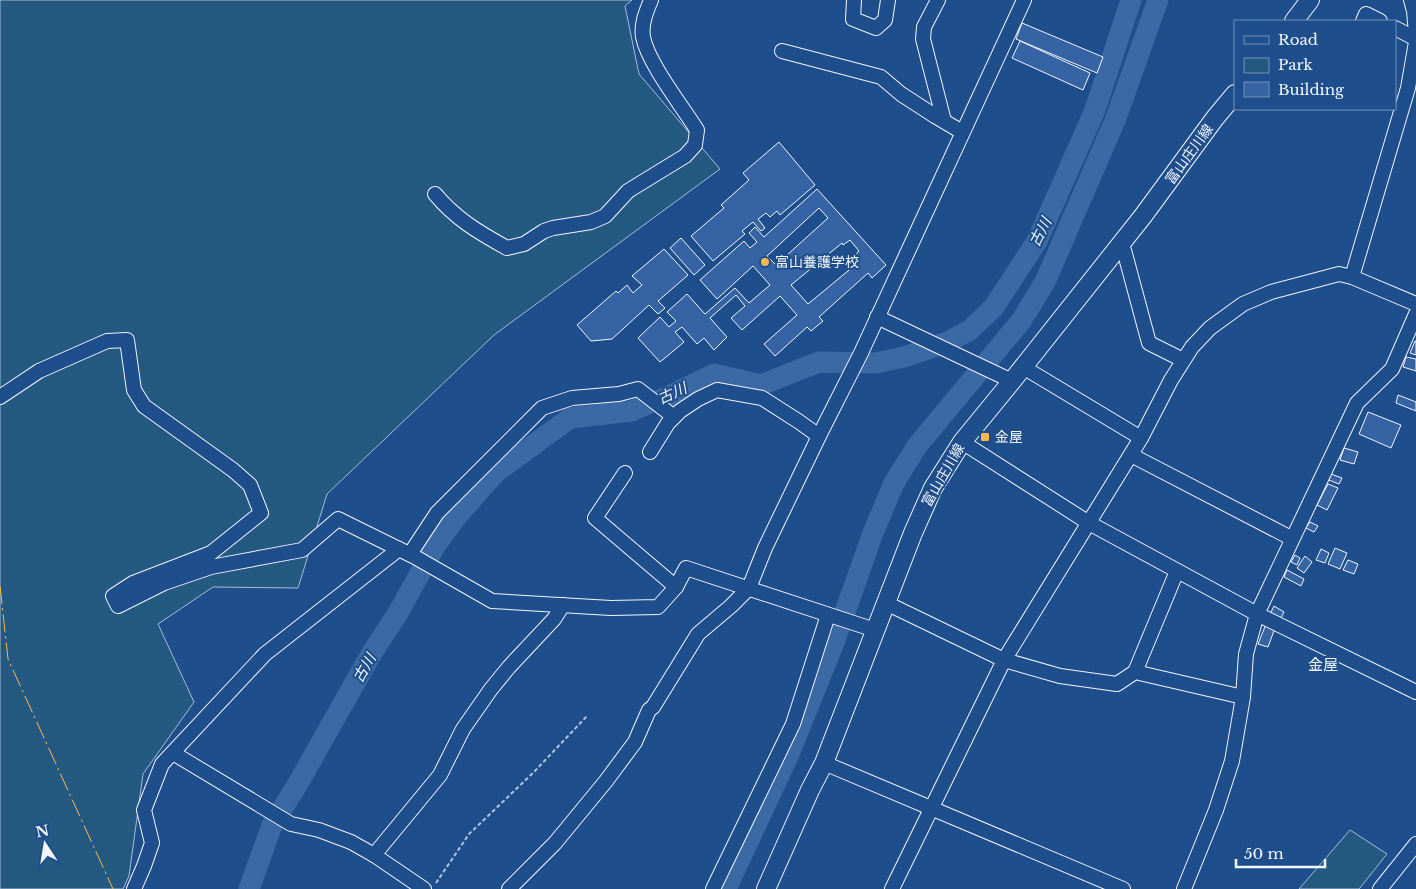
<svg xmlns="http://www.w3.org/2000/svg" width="1416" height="889" font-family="'Libre Baskerville','Noto Sans JP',serif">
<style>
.green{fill:#245a82;stroke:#a8bbd7}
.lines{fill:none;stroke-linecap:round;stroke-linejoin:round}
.river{stroke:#3b69a3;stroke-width:21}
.building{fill:#3563a3;stroke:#f2f6ff;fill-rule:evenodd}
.minor-casing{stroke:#f2f6ff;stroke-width:16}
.major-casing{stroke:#f2f6ff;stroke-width:20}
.path{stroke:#b3c4dc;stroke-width:2;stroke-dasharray:4 2.5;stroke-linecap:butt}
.minor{stroke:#1f4e8c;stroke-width:14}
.major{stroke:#1f4e8c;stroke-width:18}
.power{stroke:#ffb74d;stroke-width:1;stroke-dasharray:18 4 2.5 4;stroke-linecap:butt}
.poi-dot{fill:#ffb74d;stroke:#1f4e8c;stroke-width:2}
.labels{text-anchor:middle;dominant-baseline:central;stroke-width:4;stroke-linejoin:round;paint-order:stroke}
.street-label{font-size:14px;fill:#f2f6ff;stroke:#1f4e8c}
.poi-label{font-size:14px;fill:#f2f6ff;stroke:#1f4e8c;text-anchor:start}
.water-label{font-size:15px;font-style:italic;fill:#f2f6ff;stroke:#1f4e8c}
.neighbourhood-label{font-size:15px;fill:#f2f6ff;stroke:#1f4e8c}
</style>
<rect width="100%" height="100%" fill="#1f4e8c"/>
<!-- green -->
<g class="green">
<path d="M 0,0 L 632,0 L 625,6 L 639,74 L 720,169 L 494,335 L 327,494 L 298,588 L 213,587 L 158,624 L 194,702 L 143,774 L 129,876 L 123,889 L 0,889 Z"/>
<path d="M 1350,830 L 1387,854 L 1359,889 L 1299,889 Z"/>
</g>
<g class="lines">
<!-- river -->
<g class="river">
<path d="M 249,889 L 272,825 L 296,787 L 373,651 L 398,613 L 435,546 L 458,515 L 495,473 L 570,418 L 632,411 L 654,401 L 663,399 L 714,374 L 761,385 L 819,362 L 875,363 L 904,357 L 948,342 L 970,330 L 994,307 L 1037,241 L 1095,110 L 1131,0"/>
<path d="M 726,889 L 789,754 L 835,640 L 873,533 L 894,483 L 917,446 L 1021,321 L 1045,282 L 1116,118 L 1158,0"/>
</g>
</g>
<!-- building -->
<g class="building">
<path d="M 1022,23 L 1103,57 L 1097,73 L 1016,39 Z"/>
<path d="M 1020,41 L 1090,73 L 1083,90 L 1012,58 Z"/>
<path d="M 779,142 L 815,185 L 780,215 L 777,211 L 770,217 L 766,213 L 758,219 L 765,228 L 761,231 L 753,222 L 742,231 L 745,234 L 713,261 L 691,236 L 724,208 L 721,205 L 749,180 L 743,173 Z"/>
<path d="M 817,189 L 886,265 L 872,278 L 868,273 L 819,317 L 823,321 L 811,331 L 807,327 L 775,356 L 764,344 L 797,315 L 780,296 L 742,330 L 731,318 L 745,306 L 736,295 L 710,318 L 727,337 L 714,350 L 704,338 L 697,344 L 682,327 L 675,332 L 684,342 L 660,362 L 638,338 L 660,317 L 669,327 L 676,321 L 667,312 L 687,294 L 705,314 L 735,288 L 749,303 L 770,285 L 753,266 L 717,299 L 700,280 L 744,241 L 750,248 L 757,242 L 749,233 L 755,227 L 764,237 ZM 819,208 L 828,218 L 776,265 L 767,256 ZM 850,240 L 859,251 L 855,255 L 860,261 L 808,304 L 791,285 L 842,243 L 843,245 Z"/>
<path d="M 681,238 L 705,265 L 694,275 L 670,248 Z"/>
<path d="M 664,249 L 688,275 L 658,301 L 665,308 L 658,314 L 649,305 L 612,339 L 591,341 L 577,325 L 616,291 L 618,293 L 627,285 L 633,293 L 642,285 L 632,276 Z"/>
<path d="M 1415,341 L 1416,341 L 1416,355 L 1410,353 Z"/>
<path d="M 1406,357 L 1416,359 L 1416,371 L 1403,367 Z"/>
<path d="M 1398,395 L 1416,402 L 1416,411 L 1396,403 Z"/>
<path d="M 1368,412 L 1401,425 L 1391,448 L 1359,434 Z"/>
<path d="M 1344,448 L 1358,452 L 1354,464 L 1340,460 Z"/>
<path d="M 1331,474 L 1342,478 L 1339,484 L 1329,480 Z"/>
<path d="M 1328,484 L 1338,488 L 1327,510 L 1317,505 Z"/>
<path d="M 1310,522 L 1318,526 L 1314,532 L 1306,528 Z"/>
<path d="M 1335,548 L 1347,553 L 1340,569 L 1328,564 Z"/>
<path d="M 1321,549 L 1329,553 L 1325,563 L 1316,560 Z"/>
<path d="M 1295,555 L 1300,558 L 1297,565 L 1291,562 Z"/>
<path d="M 1305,556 L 1312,562 L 1304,573 L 1297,568 Z"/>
<path d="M 1348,560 L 1358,564 L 1354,574 L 1343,570 Z"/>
<path d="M 1287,570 L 1304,579 L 1301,586 L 1284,577 Z"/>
<path d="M 1274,606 L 1284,612 L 1280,620 L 1270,614 Z"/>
<path d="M 1266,624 L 1275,628 L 1268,647 L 1258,644 Z"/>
</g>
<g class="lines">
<!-- minor casing -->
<g class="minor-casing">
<g id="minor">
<path d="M 854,0 L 853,19 L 876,28 L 885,20 L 888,0"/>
<path d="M 938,0 L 924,27 L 923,39 L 944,121"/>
<path d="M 1411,0 L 1414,11 L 1416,34"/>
<path d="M 1363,21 L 1366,14 L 1380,21"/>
<path d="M 1395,28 L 1416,39"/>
<path d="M 782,51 L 881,77 L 901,94 L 935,116 L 962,132"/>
<path d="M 435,194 C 456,219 478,232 507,248 L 524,244 L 544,231 L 553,228 L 591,222 L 605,216 L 628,191 L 685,156 L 695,145 L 697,130 C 682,106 648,63 643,37 C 641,24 646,12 651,0"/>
<path d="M 1119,245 L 1124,250 L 1149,343 L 1183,360"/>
<path d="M 1352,277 L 1408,88 L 1416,42"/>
<path d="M 877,317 L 1012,381"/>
<path d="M 1023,367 L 1141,438"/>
<path d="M 0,397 L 39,371 L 107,341 L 127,340 L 134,390 L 144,406 L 233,470 L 250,485 L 261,513 L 211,553 L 133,583 L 113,596 L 118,606 L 164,583 L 211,567 L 302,550 L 338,519 L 415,557 L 492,601 L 611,608 L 658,607 L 676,587 L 686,568 L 875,630"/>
<path d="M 962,442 L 1089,523 L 1257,614 L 1416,692"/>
<path d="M 650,452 L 668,423 L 680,411 L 698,399 L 717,390 L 762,398 L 798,421 L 819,436"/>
<path d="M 1131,455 L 1291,538"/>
<path d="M 625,473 L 595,518 L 676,587"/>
<path d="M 410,554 L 437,513 L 542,408 L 572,398 L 619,394 L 638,389 L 674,417"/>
<path d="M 886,603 L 1004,660 L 1060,676 L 1117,684 L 1135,672 L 1243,697"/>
<path d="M 1135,672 L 1177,571"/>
<path d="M 173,753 L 291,824 L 319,830 L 351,842 L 374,855 L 424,889"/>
<path d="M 824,763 L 1123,889"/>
<path d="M 374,855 L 440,775 L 463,729 L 491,689 L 509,667 L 554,619 L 563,605"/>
<path d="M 134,889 L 144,866 L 152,843 L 144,810 L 162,764 L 265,654 L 399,549"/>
<path d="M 509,889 L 555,843 L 606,781 L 635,742 L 649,710 L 653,707 L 698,634 L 731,606 L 749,588 L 765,548 L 819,436 L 861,353 L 1024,0"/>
<path d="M 713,889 L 793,724 L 828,615"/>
<path d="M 892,889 L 1004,660 L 1141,438 L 1171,380 L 1192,347 L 1210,328 L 1243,304 L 1271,292 L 1339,274 L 1352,277 L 1416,304"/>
<path d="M 1184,889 L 1216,810 L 1232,761 L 1243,697 L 1246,654 L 1257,614 L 1357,403 L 1392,369 L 1416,314"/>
<path d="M 1380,889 L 1416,844"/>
</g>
</g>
<!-- major casing -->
<g class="major-casing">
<g id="major">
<path d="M 1294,21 L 1310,0"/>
<path d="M 766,889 L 810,790 L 824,763 L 913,533 L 933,488 L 962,442 L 1012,381 L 1143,216 L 1215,118 L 1235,94"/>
</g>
</g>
<!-- path -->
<path class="path" d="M 436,883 L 469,834 L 533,773 L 587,716"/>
<!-- minor -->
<use href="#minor" class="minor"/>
<!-- major -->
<use href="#major" class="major"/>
<!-- power -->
<path class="power" d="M 0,586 L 8,659 L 113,889"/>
</g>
<!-- markers -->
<g class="poi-dot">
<circle cx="765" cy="262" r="5"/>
<rect x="980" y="432" width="10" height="10" rx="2.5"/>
</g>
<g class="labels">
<!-- street labels -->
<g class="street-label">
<text transform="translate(1189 154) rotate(-54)">富山庄川線</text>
<text transform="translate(943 475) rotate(-60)">富山庄川線</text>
</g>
<!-- poi labels -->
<g class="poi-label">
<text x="775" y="262">富山養護学校</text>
<text x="995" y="437">金屋</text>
</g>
<!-- water labels -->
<g class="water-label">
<text transform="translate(1040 232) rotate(-63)">古川</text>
<text transform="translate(672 393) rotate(-24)">古川</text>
<text transform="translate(364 668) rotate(-60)">古川</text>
</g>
<!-- neighbourhood labels -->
<g class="neighbourhood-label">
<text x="1323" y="664">金屋</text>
</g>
</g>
<!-- legend -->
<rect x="1234" y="20" width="162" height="90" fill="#1f4e8c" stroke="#7391ba"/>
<rect x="1244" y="36" width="25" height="8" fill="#1f4e8c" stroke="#7391ba"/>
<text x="1278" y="45" font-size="15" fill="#f2f6ff">Road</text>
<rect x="1244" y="58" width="25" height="15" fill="#245a82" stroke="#7391ba"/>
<text x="1278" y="70" font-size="15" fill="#f2f6ff">Park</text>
<rect x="1244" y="82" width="25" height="15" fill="#3563a3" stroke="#7391ba"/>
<text x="1278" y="95" font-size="15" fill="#f2f6ff">Building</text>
<!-- north arrow -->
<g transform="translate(45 844) rotate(348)" stroke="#1f4e8c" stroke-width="4" paint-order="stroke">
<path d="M0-4L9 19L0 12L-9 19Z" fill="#f2f6ff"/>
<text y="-8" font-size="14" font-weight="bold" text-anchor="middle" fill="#f2f6ff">N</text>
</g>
<!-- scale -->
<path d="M1236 859v8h89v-8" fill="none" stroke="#f2f6ff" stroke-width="2.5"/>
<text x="1244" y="859" font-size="15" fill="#f2f6ff" stroke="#1f4e8c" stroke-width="4" paint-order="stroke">50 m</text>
</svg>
